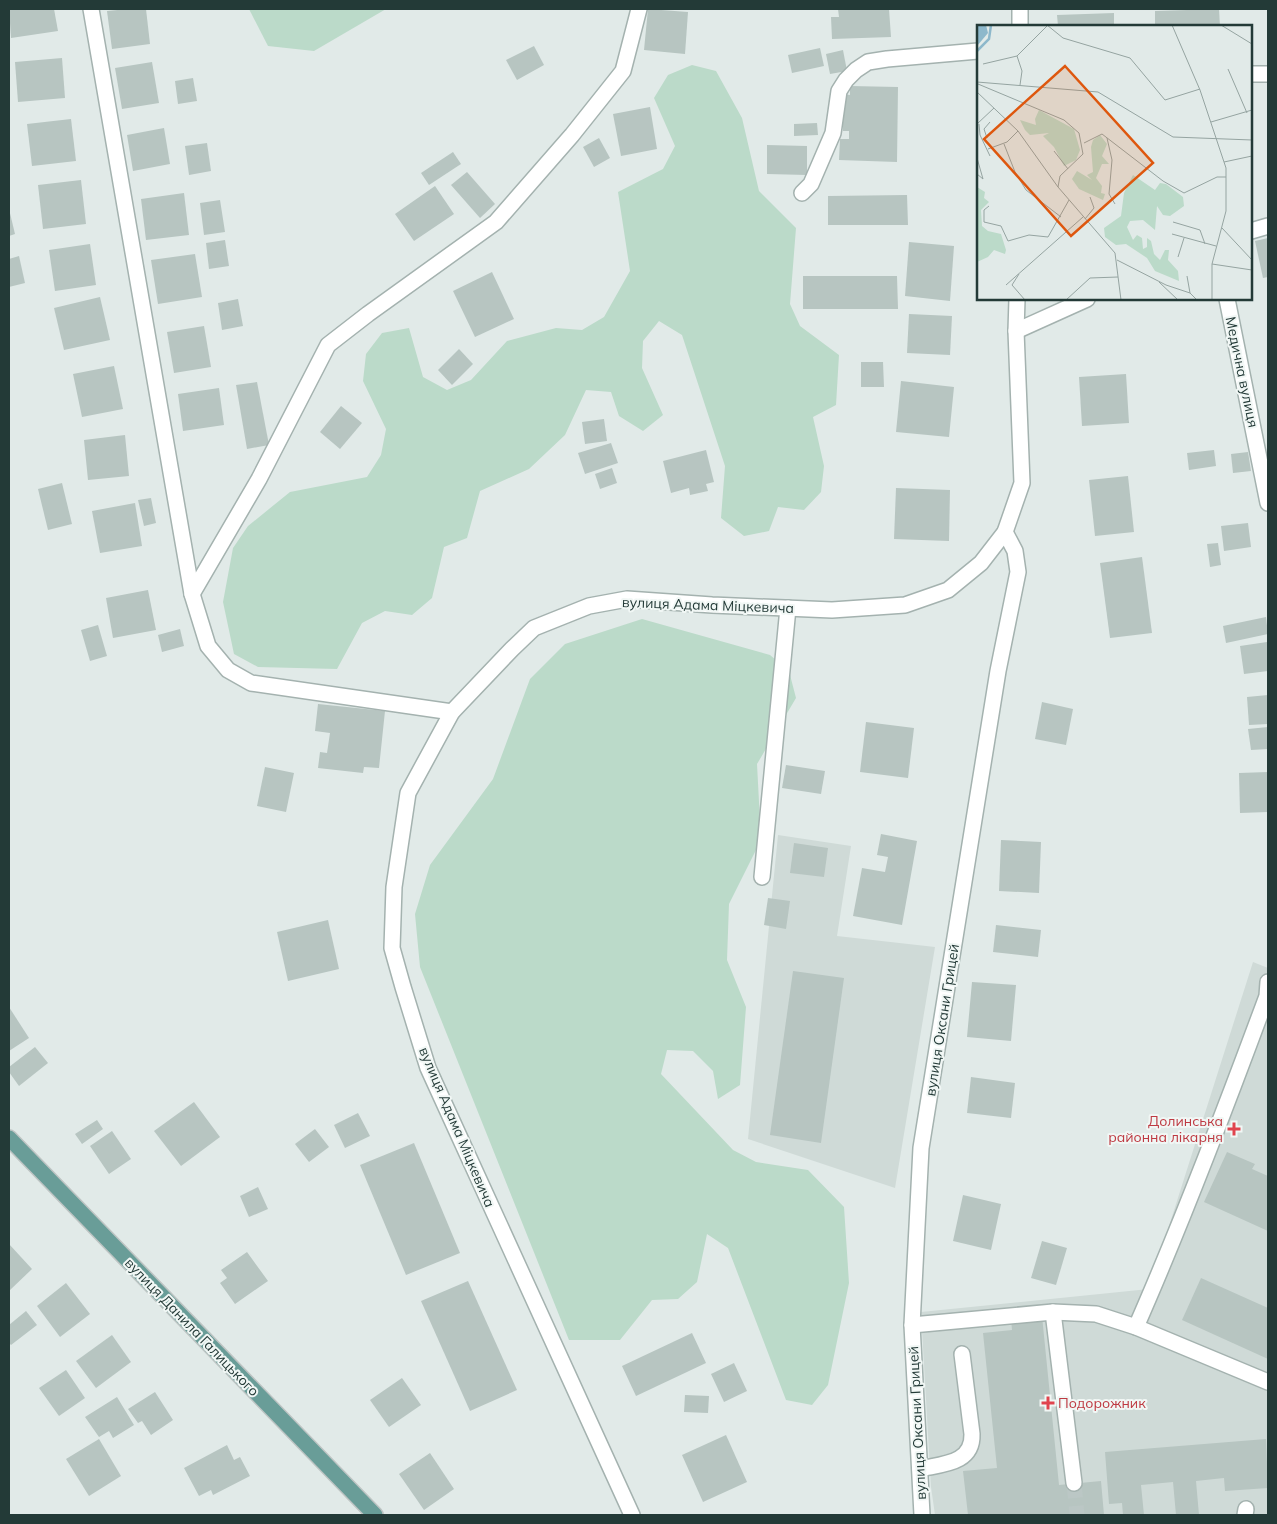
<svg xmlns="http://www.w3.org/2000/svg" width="1277" height="1524" font-family="Mulish,sans-serif">
<style>
.built{fill:#cfdad7}
.green{fill:#bbdac9}
.building{fill:#b7c5c1}
.lines{fill:none;stroke-linecap:round;stroke-linejoin:round}
.minor-tunnel{stroke:#bbc7c5;stroke-width:15;stroke-dasharray:15 8;stroke-linecap:butt}
.minor-casing{stroke:#a4b2af;stroke-width:18}
.major-casing{stroke:#bdc4c3;stroke-width:18}
.minor{stroke:#fff;stroke-width:15}
.major{stroke:#699d98;stroke-width:15}
.health-dot{fill:#e0444e;stroke:#f1f7f5;stroke-width:2}
.labels{text-anchor:middle;dominant-baseline:central;stroke-width:4;stroke-linejoin:round;paint-order:stroke}
.street-label{font-size:14px;fill:#233a37;stroke:#f1f7f5}
.health-label{font-size:14px;fill:#be3a42;stroke:#f1f7f5;text-anchor:end}
.inset-river{fill:none;stroke:#8db8cb;stroke-width:2.5}
.inset-road{fill:none;stroke:#95a4a1;stroke-width:1}
.view{fill:#de570e;fill-opacity:0.15;stroke:#de570e;stroke-width:2.5}
.inset-edge{fill:none;stroke:#233a37;stroke-width:2.5}
</style>
<rect width="100%" height="100%" fill="#e1eae8"/>
<!-- built -->
<g class="built">
<path d="M 778,835 L 851,846 L 837,936 L 935,947 L 895,1188 L 748,1139 Z"/>
<path d="M 1253,962 L 1268,968 L 1268,1515 L 935,1515 L 931,1487 L 921,1312 L 1149,1289 Z"/>
</g>
<!-- green -->
<g class="green">
<path d="M 249,9 L 386,9 L 314,51 L 268,46 Z"/>
<path d="M 692,65 L 716,71 L 742,118 L 759,191 L 796,228 L 790,304 L 800,326 L 839,355 L 836,405 L 813,417 L 824,466 L 821,492 L 804,510 L 778,507 L 769,531 L 744,536 L 721,518 L 725,466 L 682,335 L 659,321 L 643,341 L 642,368 L 663,415 L 643,431 L 619,416 L 611,392 L 586,390 L 565,435 L 529,469 L 480,491 L 467,538 L 444,547 L 432,598 L 412,615 L 385,611 L 362,623 L 337,669 L 258,667 L 234,654 L 223,602 L 233,548 L 248,526 L 290,492 L 367,477 L 381,455 L 386,429 L 363,381 L 366,354 L 382,333 L 409,328 L 423,377 L 447,390 L 471,380 L 507,341 L 556,328 L 582,330 L 604,317 L 630,271 L 618,192 L 663,169 L 675,146 L 654,98 L 668,75 Z"/>
<path d="M 642,619 L 770,655 L 789,671 L 796,698 L 757,764 L 761,840 L 729,904 L 727,960 L 746,1007 L 740,1085 L 718,1099 L 713,1071 L 693,1051 L 667,1050 L 661,1074 L 733,1150 L 756,1162 L 808,1170 L 844,1207 L 849,1283 L 828,1385 L 812,1405 L 786,1400 L 728,1248 L 707,1234 L 697,1282 L 678,1299 L 652,1300 L 620,1340 L 569,1340 L 420,967 L 415,914 L 430,865 L 493,779 L 530,679 L 565,644 Z"/>
</g>
<!-- building -->
<g class="building">
<path d="M 9,9 L 54,9 L 58,31 L 11,38 Z"/>
<path d="M 128,9 L 146,9 L 150,44 L 112,49 L 107,11 Z"/>
<path d="M 648,9 L 688,12 L 685,54 L 644,50 Z"/>
<path d="M 838,9 L 889,9 L 891,37 L 832,39 L 831,17 L 839,17 Z"/>
<path d="M 1219,9 L 1220,26 L 1155,26 L 1155,11 Z"/>
<path d="M 1114,13 L 1114,26 L 1058,26 L 1057,15 Z"/>
<path d="M 534,46 L 544,65 L 517,80 L 506,60 Z"/>
<path d="M 820,48 L 824,66 L 792,73 L 788,55 Z"/>
<path d="M 843,50 L 847,71 L 830,74 L 826,54 Z"/>
<path d="M 62,58 L 65,98 L 18,102 L 15,62 Z"/>
<path d="M 152,62 L 159,103 L 122,109 L 115,68 Z"/>
<path d="M 193,78 L 197,101 L 178,104 L 175,81 Z"/>
<path d="M 850,86 L 898,87 L 897,162 L 839,160 L 840,139 L 849,139 L 849,131 L 843,131 L 843,94 L 850,95 Z"/>
<path d="M 650,107 L 657,149 L 621,156 L 613,114 Z"/>
<path d="M 71,119 L 76,161 L 32,166 L 27,124 Z"/>
<path d="M 817,123 L 818,135 L 794,136 L 794,124 Z"/>
<path d="M 164,128 L 170,164 L 133,171 L 127,135 Z"/>
<path d="M 599,138 L 610,158 L 594,167 L 583,147 Z"/>
<path d="M 207,143 L 211,171 L 189,175 L 185,146 Z"/>
<path d="M 767,145 L 807,146 L 807,175 L 767,174 Z"/>
<path d="M 453,152 L 461,164 L 429,185 L 421,173 Z"/>
<path d="M 467,172 L 495,204 L 480,218 L 451,185 Z"/>
<path d="M 81,180 L 86,224 L 43,229 L 38,185 Z"/>
<path d="M 435,186 L 454,214 L 414,241 L 395,214 Z"/>
<path d="M 184,193 L 189,235 L 146,240 L 141,199 Z"/>
<path d="M 907,195 L 908,225 L 828,225 L 828,196 Z"/>
<path d="M 220,200 L 225,232 L 204,235 L 200,203 Z"/>
<path d="M 9,209 L 15,234 L 9,236 Z"/>
<path d="M 1268,238 L 1268,277 L 1263,278 L 1255,241 Z"/>
<path d="M 225,240 L 229,266 L 209,269 L 206,243 Z"/>
<path d="M 909,242 L 954,246 L 950,301 L 905,296 Z"/>
<path d="M 90,244 L 96,285 L 55,291 L 49,250 Z"/>
<path d="M 195,254 L 202,297 L 158,304 L 151,260 Z"/>
<path d="M 19,256 L 25,283 L 9,287 L 9,259 Z"/>
<path d="M 492,272 L 514,319 L 475,337 L 453,291 Z"/>
<path d="M 803,276 L 897,276 L 898,309 L 803,309 Z"/>
<path d="M 100,297 L 110,340 L 64,350 L 54,308 Z"/>
<path d="M 238,299 L 243,326 L 222,330 L 218,303 Z"/>
<path d="M 909,314 L 952,316 L 950,355 L 907,353 Z"/>
<path d="M 204,326 L 211,367 L 174,373 L 167,332 Z"/>
<path d="M 459,349 L 473,364 L 452,385 L 438,370 Z"/>
<path d="M 861,362 L 883,362 L 884,387 L 861,387 Z"/>
<path d="M 114,366 L 123,409 L 82,417 L 73,374 Z"/>
<path d="M 1126,374 L 1129,423 L 1082,426 L 1079,377 Z"/>
<path d="M 901,381 L 954,387 L 949,437 L 896,432 Z"/>
<path d="M 257,382 L 269,445 L 247,449 L 236,385 Z"/>
<path d="M 219,388 L 224,425 L 183,431 L 178,394 Z"/>
<path d="M 341,406 L 362,423 L 340,449 L 320,432 Z"/>
<path d="M 604,419 L 607,441 L 585,444 L 582,422 Z"/>
<path d="M 125,435 L 129,476 L 88,480 L 84,440 Z"/>
<path d="M 611,443 L 618,463 L 585,474 L 578,453 Z"/>
<path d="M 706,450 L 714,482 L 706,484 L 708,491 L 690,495 L 689,488 L 671,493 L 663,461 Z"/>
<path d="M 1214,450 L 1216,466 L 1189,470 L 1187,453 Z"/>
<path d="M 1248,452 L 1251,471 L 1233,473 L 1231,454 Z"/>
<path d="M 612,468 L 617,483 L 600,489 L 595,474 Z"/>
<path d="M 1128,476 L 1134,532 L 1095,536 L 1089,480 Z"/>
<path d="M 62,483 L 72,524 L 48,530 L 38,489 Z"/>
<path d="M 896,488 L 950,490 L 949,541 L 894,539 Z"/>
<path d="M 151,498 L 156,523 L 144,526 L 138,500 Z"/>
<path d="M 135,503 L 142,546 L 100,553 L 92,511 Z"/>
<path d="M 1248,523 L 1251,547 L 1224,551 L 1221,526 Z"/>
<path d="M 1218,543 L 1221,565 L 1210,567 L 1207,544 Z"/>
<path d="M 1142,557 L 1152,633 L 1110,638 L 1100,563 Z"/>
<path d="M 148,590 L 156,630 L 113,638 L 106,598 Z"/>
<path d="M 1266,617 L 1268,634 L 1226,643 L 1223,626 Z"/>
<path d="M 98,625 L 107,656 L 90,661 L 81,630 Z"/>
<path d="M 180,629 L 184,646 L 162,652 L 158,635 Z"/>
<path d="M 1267,642 L 1268,671 L 1244,674 L 1240,646 Z"/>
<path d="M 1268,695 L 1268,724 L 1249,725 L 1247,697 Z"/>
<path d="M 1042,702 L 1073,709 L 1066,745 L 1035,739 Z"/>
<path d="M 318,704 L 385,711 L 379,768 L 364,767 L 363,773 L 318,768 L 320,752 L 327,753 L 330,733 L 315,731 Z"/>
<path d="M 866,722 L 914,728 L 908,778 L 860,772 Z"/>
<path d="M 1268,727 L 1268,749 L 1251,750 L 1248,729 Z"/>
<path d="M 786,765 L 825,771 L 821,794 L 782,788 Z"/>
<path d="M 265,767 L 294,773 L 286,812 L 257,806 Z"/>
<path d="M 1268,772 L 1268,812 L 1240,813 L 1239,773 Z"/>
<path d="M 881,834 L 917,841 L 902,925 L 853,916 L 862,868 L 885,872 L 888,857 L 877,855 Z"/>
<path d="M 1001,840 L 1041,842 L 1039,893 L 999,891 Z"/>
<path d="M 794,843 L 828,848 L 824,877 L 790,873 Z"/>
<path d="M 768,898 L 790,901 L 786,929 L 764,925 Z"/>
<path d="M 328,920 L 339,969 L 288,981 L 277,932 Z"/>
<path d="M 996,925 L 1041,930 L 1038,957 L 993,952 Z"/>
<path d="M 793,971 L 844,978 L 821,1143 L 770,1135 Z"/>
<path d="M 972,982 L 1016,985 L 1011,1041 L 967,1037 Z"/>
<path d="M 9,1007 L 29,1038 L 9,1051 Z"/>
<path d="M 35,1047 L 48,1063 L 19,1086 L 9,1072 L 9,1067 Z"/>
<path d="M 971,1077 L 1015,1083 L 1011,1118 L 967,1113 Z"/>
<path d="M 194,1102 L 220,1137 L 181,1166 L 154,1131 Z"/>
<path d="M 358,1113 L 370,1136 L 345,1148 L 334,1125 Z"/>
<path d="M 97,1120 L 103,1129 L 82,1144 L 75,1134 Z"/>
<path d="M 315,1129 L 329,1147 L 309,1162 L 295,1144 Z"/>
<path d="M 112,1131 L 131,1159 L 109,1174 L 90,1146 Z"/>
<path d="M 414,1143 L 460,1253 L 406,1275 L 360,1165 Z"/>
<path d="M 1227,1152 L 1255,1164 L 1252,1169 L 1268,1176 L 1268,1231 L 1204,1202 Z"/>
<path d="M 258,1187 L 268,1209 L 249,1217 L 240,1196 Z"/>
<path d="M 963,1195 L 1001,1204 L 991,1250 L 953,1241 Z"/>
<path d="M 1042,1241 L 1067,1248 L 1056,1285 L 1031,1278 Z"/>
<path d="M 9,1244 L 32,1269 L 9,1291 Z"/>
<path d="M 247,1252 L 268,1281 L 235,1304 L 220,1283 L 227,1278 L 221,1270 Z"/>
<path d="M 1201,1278 L 1268,1308 L 1268,1359 L 1182,1320 Z"/>
<path d="M 468,1281 L 517,1390 L 470,1411 L 421,1301 Z"/>
<path d="M 66,1283 L 90,1314 L 60,1337 L 37,1306 Z"/>
<path d="M 26,1311 L 37,1325 L 11,1345 L 9,1343 L 9,1325 Z"/>
<path d="M 1042,1316 L 1059,1485 L 1101,1481 L 1104,1515 L 968,1515 L 963,1471 L 997,1468 L 983,1333 L 1012,1330 L 1011,1319 Z"/>
<path d="M 692,1333 L 706,1363 L 636,1396 L 622,1366 Z"/>
<path d="M 112,1335 L 131,1362 L 96,1388 L 76,1361 Z"/>
<path d="M 734,1363 L 747,1391 L 724,1402 L 711,1374 Z"/>
<path d="M 66,1370 L 85,1398 L 59,1416 L 39,1388 Z"/>
<path d="M 402,1378 L 421,1405 L 389,1427 L 370,1400 Z"/>
<path d="M 155,1392 L 173,1420 L 151,1435 L 142,1421 L 138,1423 L 128,1409 Z"/>
<path d="M 685,1395 L 709,1396 L 708,1413 L 684,1412 Z"/>
<path d="M 117,1397 L 134,1425 L 113,1438 L 109,1431 L 99,1437 L 85,1417 Z"/>
<path d="M 726,1435 L 747,1482 L 703,1502 L 682,1455 Z"/>
<path d="M 99,1439 L 121,1476 L 89,1496 L 66,1459 Z"/>
<path d="M 1266,1439 L 1268,1488 L 1225,1491 L 1224,1478 L 1196,1481 L 1199,1515 L 1176,1515 L 1173,1482 L 1141,1485 L 1144,1515 L 1123,1515 L 1122,1503 L 1109,1504 L 1105,1452 Z"/>
<path d="M 227,1445 L 234,1460 L 240,1457 L 250,1476 L 213,1495 L 211,1490 L 199,1496 L 184,1468 Z"/>
<path d="M 430,1453 L 454,1489 L 424,1510 L 399,1474 Z"/>
</g>
<g class="lines">
<!-- minor-tunnel -->
<path class="minor-tunnel" d="M 1074,1483 L 1077,1515"/>
<!-- minor casing -->
<g class="minor-casing">
<g id="minor">
<path d="M 91,9 L 192,594 L 208,646 L 228,670 L 251,683 L 452,712"/>
<path d="M 1020,26 L 1020,9"/>
<path d="M 1251,74 L 1268,74"/>
<path d="M 802,193 L 811,184 L 833,133 L 839,91 L 846,80 L 856,70 L 868,62 L 887,59 L 978,51"/>
<path d="M 1251,231 L 1268,226"/>
<path d="M 1227,299 L 1268,503"/>
<path d="M 1016,331 L 1087,299"/>
<path d="M 192,594 L 259,479 L 328,345 L 368,314 L 496,222 L 572,135 L 623,71 L 639,9"/>
<path d="M 762,877 L 788,608"/>
<path d="M 1053,1312 L 1074,1483"/>
<path d="M 912,1325 L 1053,1312 L 1096,1314 L 1136,1327 L 1268,1382"/>
<path d="M 1136,1327 C 1184,1218 1226,1107 1267,996 L 1268,982"/>
<path d="M 920,1469 C 942,1464 973,1464 972,1434 L 962,1354"/>
<path d="M 632,1515 L 428,1068 L 403,987 L 392,948 L 394,887 L 408,793 L 452,712 L 512,649 L 534,628 L 589,606 L 627,599 L 712,605 L 832,610 L 905,605 L 948,590 L 981,563 L 1005,532 L 1022,483 L 1016,331 L 1017,299"/>
<path d="M 922,1515 L 912,1325 L 921,1148 L 998,671 L 1018,572 L 1015,551 L 1005,532"/>
<path d="M 1245,1515 L 1246,1509"/>
</g>
</g>
<!-- major casing -->
<g class="major-casing">
<path id="major" d="M 9,1138 L 375,1515"/>
</g>
<!-- minor -->
<use href="#minor" class="minor"/>
<!-- major -->
<use href="#major" class="major"/>
</g>
<!-- markers -->
<g class="health-dot">
<path d="M1231.5 1121.5h5v5h5v5h-5v5h-5v-5h-5v-5h5z"/>
<path d="M1045.5 1395.5h5v5h5v5h-5v5h-5v-5h-5v-5h5z"/>
</g>
<g class="labels">
<!-- street labels -->
<g class="street-label">
<text transform="translate(1242 372) rotate(78)">Медична вулиця</text>
<text transform="translate(708 605) rotate(2)">вулиця Адама Міцкевича</text>
<text transform="translate(942 1020) rotate(-81)">вулиця Оксани Грицей</text>
<text transform="translate(457 1127) rotate(67)">вулиця Адама Міцкевича</text>
<text transform="translate(192 1327) rotate(46)">вулиця Данила Галицького</text>
<text transform="translate(917 1423) rotate(-93)">вулиця Оксани Грицей</text>
</g>
<!-- health labels -->
<g class="health-label">
<text x="1223" y="1121">Долинська<tspan x="1223" dy="16">районна лікарня</tspan></text>
<text x="1058" y="1403" text-anchor="start">Подорожник</text>
</g>
</g>
<!-- overview -->
<g transform="translate(977 25)">
<rect width="275" height="275" fill="#e1eae8"/>
<path d="M 62,85 L 97,104 L 103,125 L 99,135 L 87,141 L 77,122 L 66,111 L 72,108 L 53,110 L 48,105 L 43,95 L 59,100 L 58,94 ZM 123,110 L 130,119 L 125,131 L 132,139 L 125,139 L 119,153 L 125,161 L 124,168 L 128,169 L 126,175 L 102,164 L 95,154 L 100,146 L 115,155 L 110,150 L 116,147 L 114,122 L 116,115 ZM 156,150 L 178,165 L 183,158 L 189,159 L 206,172 L 207,181 L 193,191 L 186,190 L 180,181 L 178,205 L 166,195 L 153,196 L 150,202 L 156,215 L 160,210 L 165,213 L 166,224 L 170,222 L 170,213 L 174,216 L 177,229 L 183,235 L 188,225 L 192,225 L 191,235 L 201,246 L 202,256 L 178,246 L 170,233 L 149,219 L 139,220 L 128,212 L 127,203 L 144,191 L 147,168 ZM 0,162 L 8,167 L 7,173 L 12,177 L 4,185 L 5,201 L 11,206 L 24,209 L 29,225 L 28,229 L 17,225 L 11,232 L 0,237 Z" fill="#bbdac9"/>
<path d="M 0,0 L 9,0 L 11,8 L 0,21 Z" fill="#8db8cb"/>
<path class="inset-river" d="M 0,26 L 12,14 L 14,0"/>
<path class="inset-road" d="M 70,0 L 86,13 L 153,33 L 188,75 L 223,64M 195,0 L 223,65 L 249,143 L 249,186 L 235,239 L 235,275M 244,0 L 275,19M 6,39 L 40,31M 251,44 L 270,88M 0,57 L 121,67 L 196,112 L 275,115M 1,59 L 87,95 L 102,108 L 106,129 L 83,151 L 81,162 L 138,228 L 144,275M 43,60 L 45,46 L 40,31 L 71,0M 0,67 L 41,106 L 81,162M 234,97 L 275,85M 0,99 L 17,83M 2,99 L 3,110 L 13,131M 10,113 L 7,104 L 13,97M 130,113 L 135,135 L 132,169 L 138,179M 107,118 L 125,109 L 186,156 L 207,168 L 240,152 L 249,152M 27,119 L 38,147 L 49,165 L 84,192M 11,124 L 30,117 L 41,106M 77,126 L 91,144M 0,133 L 6,154 L 0,149M 247,137 L 275,131M 12,181 L 7,185 L 7,197 L 24,201 L 31,216 L 52,210 L 71,212 L 92,175M 108,194 L 117,183 L 113,172M 196,197 L 223,205 L 228,219M 245,203 L 275,235M 195,209 L 239,221M 201,232 L 207,213M 140,235 L 189,260 L 213,268 L 220,275M 235,239 L 275,245M 42,249 L 35,260 L 48,275M 210,251 L 213,268M 182,257 L 201,275M 29,260 L 106,192M 89,275 L 113,253 L 141,252"/>
<path class="view" d="M 88,41 L 176,138 L 94,211 L 7,114 Z"/>
<rect width="275" height="275" class="inset-edge"/>
</g>
<!-- border -->
<rect width="1277" height="1524" fill="none" stroke="#233a37" stroke-width="20"/>
</svg>
